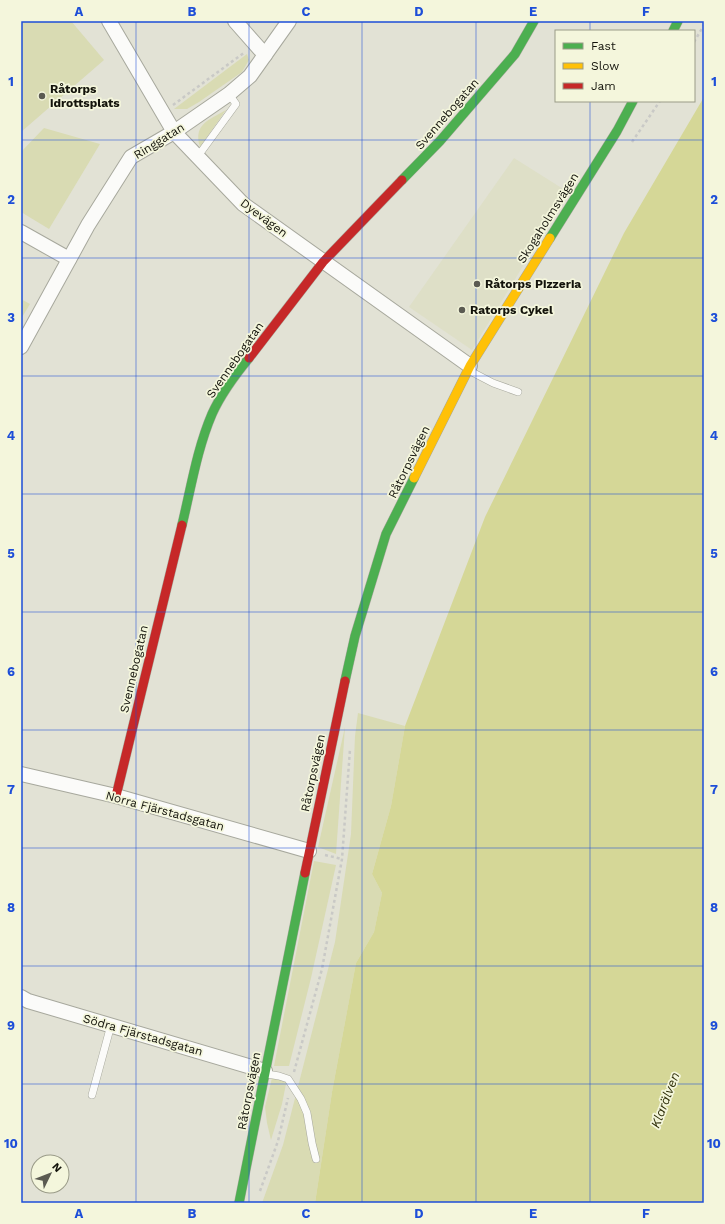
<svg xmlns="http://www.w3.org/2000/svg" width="725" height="1224" font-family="'Work Sans',sans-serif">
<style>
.built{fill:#dedfc7}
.green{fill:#d9dbb3}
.water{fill:#d5d797}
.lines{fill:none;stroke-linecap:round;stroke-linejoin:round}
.lane-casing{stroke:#a7a89d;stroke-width:8}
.street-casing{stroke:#a7a89d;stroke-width:16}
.fast-casing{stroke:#a7a89d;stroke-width:10}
.slow-casing{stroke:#a7a89d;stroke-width:10}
.jam-casing{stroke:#a7a89d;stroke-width:10}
.path{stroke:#c9c9c6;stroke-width:2.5;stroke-dasharray:3 3;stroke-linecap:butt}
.lane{stroke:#fbfbf9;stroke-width:7}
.street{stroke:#fbfbf9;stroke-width:14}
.fast{stroke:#4caf50;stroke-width:9}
.slow{stroke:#ffc107;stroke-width:9}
.jam{stroke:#c62828;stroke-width:9}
.grid{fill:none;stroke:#1d4ed8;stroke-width:1;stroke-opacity:0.55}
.poi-dot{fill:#5b5b52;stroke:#f4f6dc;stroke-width:1.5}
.labels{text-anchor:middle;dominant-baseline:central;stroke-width:3.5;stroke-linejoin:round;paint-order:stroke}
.poi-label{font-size:12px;font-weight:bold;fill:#13130b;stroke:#f4f6dc;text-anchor:start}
.street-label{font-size:12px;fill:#13130b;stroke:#f4f6dc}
.water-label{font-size:13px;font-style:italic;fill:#2e2e08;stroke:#f4f6dc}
.neatline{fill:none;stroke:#1d4ed8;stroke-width:1.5}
.grid-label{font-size:13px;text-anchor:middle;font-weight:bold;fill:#1d4ed8}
</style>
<rect width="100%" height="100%" fill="#e2e2d5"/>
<!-- built -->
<path class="built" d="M 514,158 L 568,192 L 472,350 L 409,307 Z"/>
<!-- green -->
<g class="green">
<path d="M 21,21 L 71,21 L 104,60 L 21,132 Z"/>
<path d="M 247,54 L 249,60 L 242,72 L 199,102 L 187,109 L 174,109 Z"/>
<path d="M 226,110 L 200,147 C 193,124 209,120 226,110 Z"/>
<path d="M 44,128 L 100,144 L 49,229 L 21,212 L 21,152 Z"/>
<path d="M 21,299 L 30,304 L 21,319 Z"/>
<path d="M 358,713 L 405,726 L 391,806 L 372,874 L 382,893 L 374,932 L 356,963 L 332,1092 L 315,1203 L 262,1203 L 283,1145 L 335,942 L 351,834 L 355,736 Z"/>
<path d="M 345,727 L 336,854 L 318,847 Z"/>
<path d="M 314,861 L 336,865 L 311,978 L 289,1066 L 274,1066 Z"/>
<path d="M 272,1078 L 287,1079 L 282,1104 L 271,1140 L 267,1123 L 265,1107 Z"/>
</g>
<!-- water -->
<path class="water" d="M 704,97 L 704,1203 L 315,1203 L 332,1092 L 356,963 L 374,932 L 382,893 L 372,874 L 391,806 L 405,726 L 485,517 L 624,233 Z"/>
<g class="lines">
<!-- lane casing -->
<g class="lane-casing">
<g id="lane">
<path d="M 198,156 L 236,104 L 229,94"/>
<path d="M 470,371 L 493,383 L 518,392"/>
<path d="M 267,1074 L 279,1076 L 288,1079 L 301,1099 L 307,1113 L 312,1143 L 316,1159"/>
<path d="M 92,1095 L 111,1025"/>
</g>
</g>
<!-- street casing -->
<g class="street-casing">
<g id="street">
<path d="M 109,21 L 174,132 L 243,204 L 470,366"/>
<path d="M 235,21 L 265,55"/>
<path d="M 21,232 L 69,259"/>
<path d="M 21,347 L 88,225 L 131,157 L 174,132 L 229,94 L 250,76 L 289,21"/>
<path d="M 21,774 L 116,796 L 309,851"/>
<path d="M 21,997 L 28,1001 L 265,1071"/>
</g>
</g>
<!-- fast casing -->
<g class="fast-casing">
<g id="fast">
<path d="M 673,31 L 678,21"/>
<path d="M 402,180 L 440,141 L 515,54 L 534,21"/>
<path d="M 550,238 L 617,131 L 633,101"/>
<path d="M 182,525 C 191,488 197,449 212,414 C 221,394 235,375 249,358"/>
<path d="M 345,681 L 355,636 L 386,534 L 414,478"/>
<path d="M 239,1203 L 305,873"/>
</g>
</g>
<!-- slow casing -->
<g class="slow-casing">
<path id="slow" d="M 414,478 L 470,366 L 550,238"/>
</g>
<!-- jam casing -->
<g class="jam-casing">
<g id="jam">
<path d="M 249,358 L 323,262 L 402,180"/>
<path d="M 116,796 L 182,525"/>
<path d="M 305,873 L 345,681"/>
</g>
</g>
<!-- path -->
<g class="path">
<path d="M 694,42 L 704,25"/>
<path d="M 173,105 L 245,52"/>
<path d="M 632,142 L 660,101"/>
<path d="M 325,855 L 342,859"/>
<path d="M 294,1072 L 322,969 L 342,859 L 350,749"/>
<path d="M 260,1191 L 278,1141 L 288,1098"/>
</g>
<!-- lane -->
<use href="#lane" class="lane"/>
<!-- street -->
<use href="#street" class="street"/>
<!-- fast -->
<use href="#fast" class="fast"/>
<!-- slow -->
<use href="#slow" class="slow"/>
<!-- jam -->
<use href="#jam" class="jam"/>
</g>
<!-- grid -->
<path class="grid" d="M 136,21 L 136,1203M 249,21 L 249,1203M 362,21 L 362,1203M 476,21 L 476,1203M 590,21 L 590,31M 590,101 L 590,1203M 21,140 L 704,140M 21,258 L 704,258M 21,376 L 704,376M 21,494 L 704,494M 21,612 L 704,612M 21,730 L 704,730M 21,848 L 704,848M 21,966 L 704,966M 21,1084 L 704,1084"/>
<!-- markers -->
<g class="poi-dot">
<circle cx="42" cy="96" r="4"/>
<circle cx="477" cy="284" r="4"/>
<circle cx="462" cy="310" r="4"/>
</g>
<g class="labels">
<!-- poi labels -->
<g class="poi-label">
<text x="50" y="89">Råtorps<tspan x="50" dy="14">idrottsplats</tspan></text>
<text x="485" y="284">Råtorps Pizzeria</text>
<text x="470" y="310">Ratorps Cykel</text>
</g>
<!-- street labels -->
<g class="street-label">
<text transform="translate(447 114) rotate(-49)">Svennebogatan</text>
<text transform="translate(159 141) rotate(-32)">Ringgatan</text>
<text transform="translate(264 218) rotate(37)">Dyevägen</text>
<text transform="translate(548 218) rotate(-58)">Skogaholmsvägen</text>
<text transform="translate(235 360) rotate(-55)">Svennebogatan</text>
<text transform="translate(409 462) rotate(-64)">Råtorpsvägen</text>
<text transform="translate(134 669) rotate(-77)">Svennebogatan</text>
<text transform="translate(313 773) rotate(-78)">Råtorpsvägen</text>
<text transform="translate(165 811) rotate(15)">Norra Fjärstadsgatan</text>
<text transform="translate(143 1035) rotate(16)">Södra Fjärstadsgatan</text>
<text transform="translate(249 1091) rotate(-79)">Råtorpsvägen</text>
</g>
<!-- water labels -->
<g class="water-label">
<text transform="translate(665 1100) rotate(-69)">Klarälven</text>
</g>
</g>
<!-- border -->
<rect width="725" height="1224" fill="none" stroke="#f4f6dc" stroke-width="44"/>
<!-- legend -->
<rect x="555" y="30" width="140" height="72" fill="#f4f6dc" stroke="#9a9b88"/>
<rect x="563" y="43" width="20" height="6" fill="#4caf50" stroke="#9a9b88"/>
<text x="591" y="50" font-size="12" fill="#13130b">Fast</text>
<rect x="563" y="63" width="20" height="6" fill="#ffc107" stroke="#9a9b88"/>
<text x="591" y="70" font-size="12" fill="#13130b">Slow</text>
<rect x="563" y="83" width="20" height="6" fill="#c62828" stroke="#9a9b88"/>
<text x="591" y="90" font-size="12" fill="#13130b">Jam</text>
<!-- north arrow -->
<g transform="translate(50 1174) rotate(47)"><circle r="19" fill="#f4f6dc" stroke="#9a9b88"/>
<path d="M0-3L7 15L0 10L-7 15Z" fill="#5b5b52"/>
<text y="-6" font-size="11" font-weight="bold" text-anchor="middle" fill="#13130b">N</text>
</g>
<rect x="22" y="22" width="681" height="1180" class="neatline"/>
<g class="grid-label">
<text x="79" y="16">A</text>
<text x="192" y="16">B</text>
<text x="306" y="16">C</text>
<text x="419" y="16">D</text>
<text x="533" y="16">E</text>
<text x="646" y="16">F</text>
<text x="11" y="86">1</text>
<text x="714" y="86">1</text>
<text x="11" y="204">2</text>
<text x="714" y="204">2</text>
<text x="11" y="322">3</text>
<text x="714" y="322">3</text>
<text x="11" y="440">4</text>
<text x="714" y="440">4</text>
<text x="11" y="558">5</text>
<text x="714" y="558">5</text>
<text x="11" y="676">6</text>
<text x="714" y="676">6</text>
<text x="11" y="794">7</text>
<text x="714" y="794">7</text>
<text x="11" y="912">8</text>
<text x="714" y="912">8</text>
<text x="11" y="1030">9</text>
<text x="714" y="1030">9</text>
<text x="11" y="1148">10</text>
<text x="714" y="1148">10</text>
<text x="79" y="1218">A</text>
<text x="192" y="1218">B</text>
<text x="306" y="1218">C</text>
<text x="419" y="1218">D</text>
<text x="533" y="1218">E</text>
<text x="646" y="1218">F</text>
</g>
</svg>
